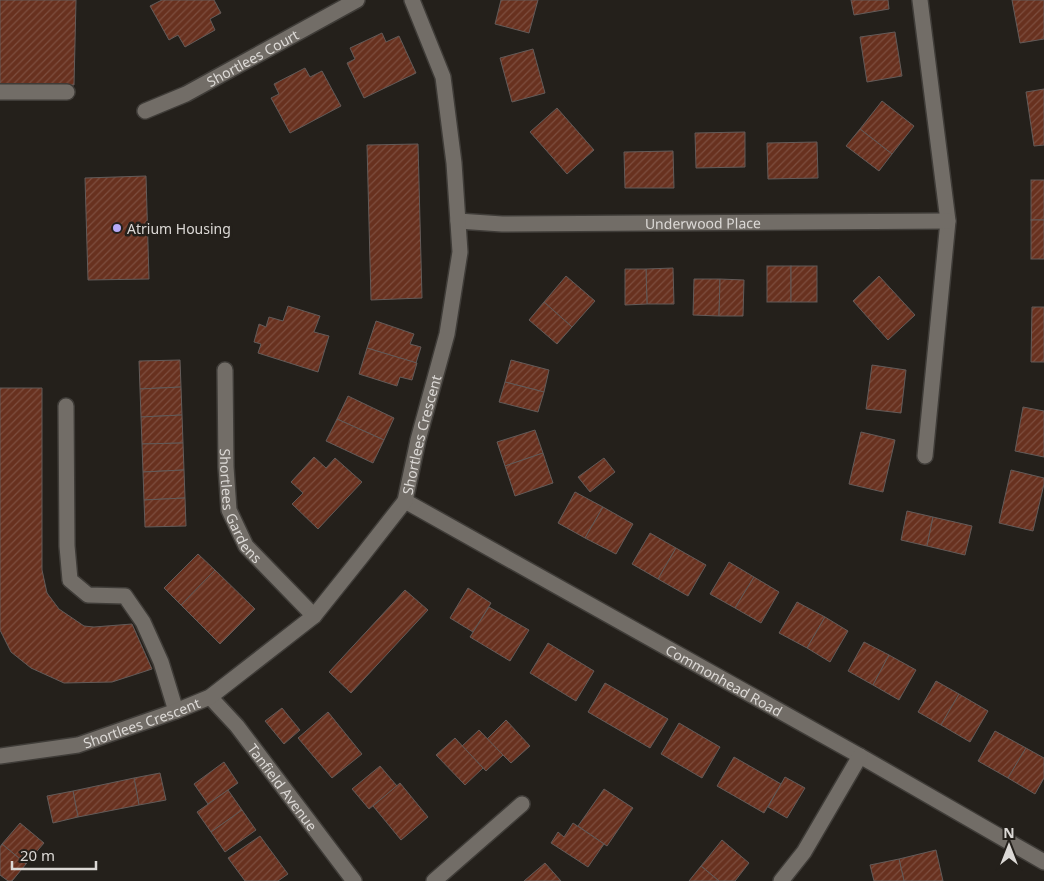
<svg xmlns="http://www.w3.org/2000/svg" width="1044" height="881" font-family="'Noto Sans',sans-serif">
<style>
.building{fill:url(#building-hatch);stroke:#635b59}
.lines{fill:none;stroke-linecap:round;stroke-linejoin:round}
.minor-casing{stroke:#3f3c38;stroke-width:18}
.minor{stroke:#726d67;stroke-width:15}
.poi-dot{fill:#b7abf8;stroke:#24201b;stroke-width:2}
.labels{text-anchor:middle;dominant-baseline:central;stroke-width:5;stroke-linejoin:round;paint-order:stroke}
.street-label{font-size:14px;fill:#dcd9d6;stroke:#24201b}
.poi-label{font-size:14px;fill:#dcd9d6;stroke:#24201b;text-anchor:start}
</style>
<defs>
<pattern id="building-hatch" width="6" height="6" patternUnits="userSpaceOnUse" patternTransform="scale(1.25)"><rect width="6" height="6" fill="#68311f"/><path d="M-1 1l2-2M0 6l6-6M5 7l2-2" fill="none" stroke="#7d4e3f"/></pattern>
</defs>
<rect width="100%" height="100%" fill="#24201b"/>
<!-- building -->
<g class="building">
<path d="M 0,0 L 76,0 L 74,85 L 0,85 Z"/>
<path d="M 162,0 L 214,0 L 221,13 L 210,19 L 215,30 L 185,47 L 178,35 L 169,40 L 150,6 Z"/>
<path d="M 501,0 L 538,0 L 529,33 L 495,24 Z"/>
<path d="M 851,0 L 888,0 L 889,9 L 854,15 Z"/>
<path d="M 1012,0 L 1044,0 L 1044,39 L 1020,43 Z"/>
<path d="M 895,32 L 902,76 L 867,82 L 860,37 Z"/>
<path d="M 382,33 L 386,42 L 399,36 L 416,73 L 364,98 L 347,63 L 355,59 L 350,48 Z"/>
<path d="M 533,49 L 545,93 L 512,102 L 500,58 Z"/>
<path d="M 305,68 L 310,77 L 322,71 L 341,106 L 290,133 L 271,98 L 279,94 L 274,84 Z"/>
<path d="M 1044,89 L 1044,145 L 1034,146 L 1026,92 Z"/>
<path d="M 882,101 L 914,126 L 892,154 L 860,129 Z"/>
<path d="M 557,108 L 594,150 L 567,174 L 530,132 Z"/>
<path d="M 860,129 L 892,154 L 879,171 L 846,146 Z"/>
<path d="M 745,132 L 745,167 L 696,168 L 695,133 Z"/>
<path d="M 817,142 L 818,178 L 768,179 L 767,143 Z"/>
<path d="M 418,144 L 422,298 L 371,300 L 367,145 Z"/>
<path d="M 673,151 L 674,188 L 625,188 L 624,152 Z"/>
<path d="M 146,176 L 149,279 L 88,280 L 85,178 Z"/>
<rect x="1031" y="180" width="13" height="40"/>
<rect x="1031" y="220" width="13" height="39"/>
<rect x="767" y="266" width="24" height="36"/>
<rect x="791" y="266" width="26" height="36"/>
<path d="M 673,268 L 674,304 L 647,304 L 646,269 Z"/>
<path d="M 625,269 L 646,269 L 647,304 L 625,305 Z"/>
<path d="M 566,276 L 595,301 L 572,327 L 544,302 Z"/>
<path d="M 879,276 L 915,315 L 888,340 L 853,301 Z"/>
<path d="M 694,279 L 720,279 L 719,316 L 693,315 Z"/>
<path d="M 720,279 L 744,280 L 743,316 L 719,316 Z"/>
<path d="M 544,302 L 572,327 L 557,344 L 529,320 Z"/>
<path d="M 288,306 L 320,316 L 314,332 L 329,336 L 318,372 L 258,353 L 261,344 L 254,342 L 259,324 L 266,327 L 269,317 L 283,321 Z"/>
<path d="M 1032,307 L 1044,307 L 1044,362 L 1031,362 Z"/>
<path d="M 376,321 L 414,334 L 410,344 L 421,347 L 416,363 L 367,348 Z"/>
<path d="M 367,348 L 417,363 L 412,380 L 400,377 L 397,386 L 359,374 Z"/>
<path d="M 180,360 L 181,387 L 140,389 L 139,361 Z"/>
<path d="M 511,360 L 549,370 L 544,392 L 505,382 Z"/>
<path d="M 872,365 L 906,370 L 901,413 L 866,409 Z"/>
<path d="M 505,382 L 544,392 L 538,412 L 499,402 Z"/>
<path d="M 181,387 L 182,415 L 141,417 L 140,389 Z"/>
<path d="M 0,388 L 42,388 L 42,570 L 47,593 L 59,609 L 84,626 L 94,627 L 132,624 L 152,669 L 112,682 L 64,683 L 31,668 L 11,652 L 0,630 Z"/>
<path d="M 348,396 L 394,418 L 384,440 L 337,419 Z"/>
<path d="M 1023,407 L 1044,411 L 1044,457 L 1015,451 Z"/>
<path d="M 182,415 L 183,443 L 142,444 L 141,417 Z"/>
<path d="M 337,419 L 384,440 L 373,463 L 326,441 Z"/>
<path d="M 535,430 L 543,453 L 505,466 L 497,442 Z"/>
<path d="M 861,432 L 895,440 L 883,492 L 849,484 Z"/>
<path d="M 183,443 L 184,470 L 143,472 L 142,444 Z"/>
<path d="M 543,453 L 553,483 L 515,496 L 505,466 Z"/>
<path d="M 314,457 L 326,468 L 335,458 L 362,482 L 318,529 L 292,504 L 303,493 L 291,482 Z"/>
<path d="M 604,458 L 615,472 L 590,492 L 578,477 Z"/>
<path d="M 184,470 L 185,498 L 144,500 L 143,472 Z"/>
<path d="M 1011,470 L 1044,478 L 1044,484 L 1033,531 L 999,523 Z"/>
<path d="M 575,492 L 603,507 L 585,538 L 558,523 Z"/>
<path d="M 185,498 L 186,526 L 145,527 L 144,500 Z"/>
<path d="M 603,507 L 633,524 L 616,554 L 585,538 Z"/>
<path d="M 907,511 L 933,517 L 927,546 L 901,540 Z"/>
<path d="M 933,517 L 972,526 L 965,555 L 927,546 Z"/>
<path d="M 650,533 L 676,548 L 658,579 L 632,564 Z"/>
<path d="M 676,548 L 706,565 L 688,596 L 658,579 Z"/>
<path d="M 198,554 L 215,570 L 181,605 L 164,588 Z"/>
<path d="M 729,562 L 754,577 L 735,608 L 710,594 Z"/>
<path d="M 215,570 L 255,609 L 220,644 L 181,605 Z"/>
<path d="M 754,577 L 779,592 L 761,623 L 735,608 Z"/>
<path d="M 468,588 L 491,603 L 473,632 L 450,618 Z"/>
<path d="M 405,590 L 428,610 L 351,693 L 329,672 Z"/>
<path d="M 797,602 L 825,617 L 807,648 L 779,633 Z"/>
<path d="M 489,607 L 529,630 L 510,661 L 470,637 Z"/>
<path d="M 825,617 L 848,631 L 830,662 L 807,648 Z"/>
<path d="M 864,642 L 889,655 L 873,685 L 848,671 Z"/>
<path d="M 548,643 L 594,671 L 576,701 L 530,673 Z"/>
<path d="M 889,655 L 916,670 L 899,700 L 873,685 Z"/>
<path d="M 936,681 L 959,694 L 941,725 L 918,712 Z"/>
<path d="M 605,683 L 668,719 L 650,748 L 588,712 Z"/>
<path d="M 959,694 L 988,711 L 970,742 L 941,725 Z"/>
<path d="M 282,708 L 300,730 L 284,744 L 265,721 Z"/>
<path d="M 328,712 L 362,754 L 332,778 L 298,738 Z"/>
<path d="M 506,720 L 530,746 L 511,763 L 487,739 Z"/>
<path d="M 679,723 L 720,747 L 702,778 L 661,754 Z"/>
<path d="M 479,730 L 503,755 L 486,771 L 462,746 Z"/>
<path d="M 995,731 L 1026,748 L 1008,778 L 978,761 Z"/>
<path d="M 455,738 L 483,768 L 465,785 L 436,755 Z"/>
<path d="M 1026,748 L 1044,758 L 1044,778 L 1035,794 L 1008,778 Z"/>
<path d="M 734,757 L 781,784 L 764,813 L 717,786 Z"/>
<path d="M 224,762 L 238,783 L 208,804 L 194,784 Z"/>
<path d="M 380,766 L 397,786 L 369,809 L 352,789 Z"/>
<path d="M 160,773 L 166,800 L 139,805 L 134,778 Z"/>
<path d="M 785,777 L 805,788 L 787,818 L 768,807 Z"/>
<path d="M 134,778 L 139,805 L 78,817 L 73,791 Z"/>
<path d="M 400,783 L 428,817 L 401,840 L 373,806 Z"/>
<path d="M 604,789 L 633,808 L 607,846 L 578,826 Z"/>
<path d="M 228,790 L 242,810 L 211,832 L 197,812 Z"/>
<path d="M 73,791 L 78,817 L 53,823 L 47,796 Z"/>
<path d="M 242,810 L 256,830 L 225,852 L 211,832 Z"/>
<path d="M 20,823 L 44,843 L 26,864 L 2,844 Z"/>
<path d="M 573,823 L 604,844 L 588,867 L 551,843 L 558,832 L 564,837 Z"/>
<path d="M 260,836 L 288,874 L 278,881 L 245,881 L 228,858 Z"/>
<path d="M 722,840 L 749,863 L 735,881 L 719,881 L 701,866 Z"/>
<path d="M 2,844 L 26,864 L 12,881 L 8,881 L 0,875 L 0,847 Z"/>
<path d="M 936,850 L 943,881 L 904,881 L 899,859 Z"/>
<path d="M 899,859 L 904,881 L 874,881 L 870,865 Z"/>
<path d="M 545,863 L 561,881 L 524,881 Z"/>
<path d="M 701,866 L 719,881 L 689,881 Z"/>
</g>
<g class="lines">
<!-- minor casing -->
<g class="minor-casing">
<g id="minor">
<path d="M 920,0 L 948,221 L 925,456"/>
<path d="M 0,92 L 67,92"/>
<path id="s1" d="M 145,111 L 186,94 L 357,0"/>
<path id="s2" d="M 458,221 L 502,224 L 948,221"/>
<path id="s3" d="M 225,370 L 226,467 L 229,510 L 246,546 L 314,616"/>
<path d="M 66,406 L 67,546 L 70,580 L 88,595 L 125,596 L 143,622 L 161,662 L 176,711"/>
<path id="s4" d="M 405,501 L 860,756 L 1044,862"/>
<path id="s5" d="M 210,697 L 237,726 L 354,881"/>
<path id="s6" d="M 0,756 L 78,745 L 176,711 L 210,697 L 314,616 L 362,556 L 405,501 L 418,440 L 447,334 L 460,252 L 454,163 L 443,77 L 412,0"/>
<path d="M 434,881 L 522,804"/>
<path d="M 781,881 L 804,852 L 860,756"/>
</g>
</g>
<!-- minor -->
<use href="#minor" class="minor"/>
</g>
<!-- markers -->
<circle class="poi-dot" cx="117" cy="228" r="5"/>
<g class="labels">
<!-- street labels -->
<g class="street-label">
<text stroke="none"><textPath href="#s1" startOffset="120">Shortlees Court</textPath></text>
<text stroke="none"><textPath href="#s2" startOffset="245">Underwood Place</textPath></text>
<text stroke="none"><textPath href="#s6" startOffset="566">Shortlees Crescent</textPath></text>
<text stroke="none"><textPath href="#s3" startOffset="139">Shortlees Gardens</textPath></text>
<text stroke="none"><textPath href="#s4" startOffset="366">Commonhead Road</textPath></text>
<text stroke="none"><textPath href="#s6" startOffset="146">Shortlees Crescent</textPath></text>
<text stroke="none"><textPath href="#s5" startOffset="116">Tanfield Avenue</textPath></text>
</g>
<!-- poi labels -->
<g class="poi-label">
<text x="127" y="228">Atrium Housing</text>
</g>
</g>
<!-- north arrow -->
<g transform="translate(1009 846)" stroke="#24201b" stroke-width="4" paint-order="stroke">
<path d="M0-4L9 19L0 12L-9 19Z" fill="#dcd9d6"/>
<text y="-8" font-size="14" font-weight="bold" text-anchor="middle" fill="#dcd9d6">N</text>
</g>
<!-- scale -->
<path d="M12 861v8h84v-8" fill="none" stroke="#dcd9d6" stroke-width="2.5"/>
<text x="20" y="861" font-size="15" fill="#dcd9d6" stroke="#24201b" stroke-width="4" paint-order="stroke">20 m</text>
</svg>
